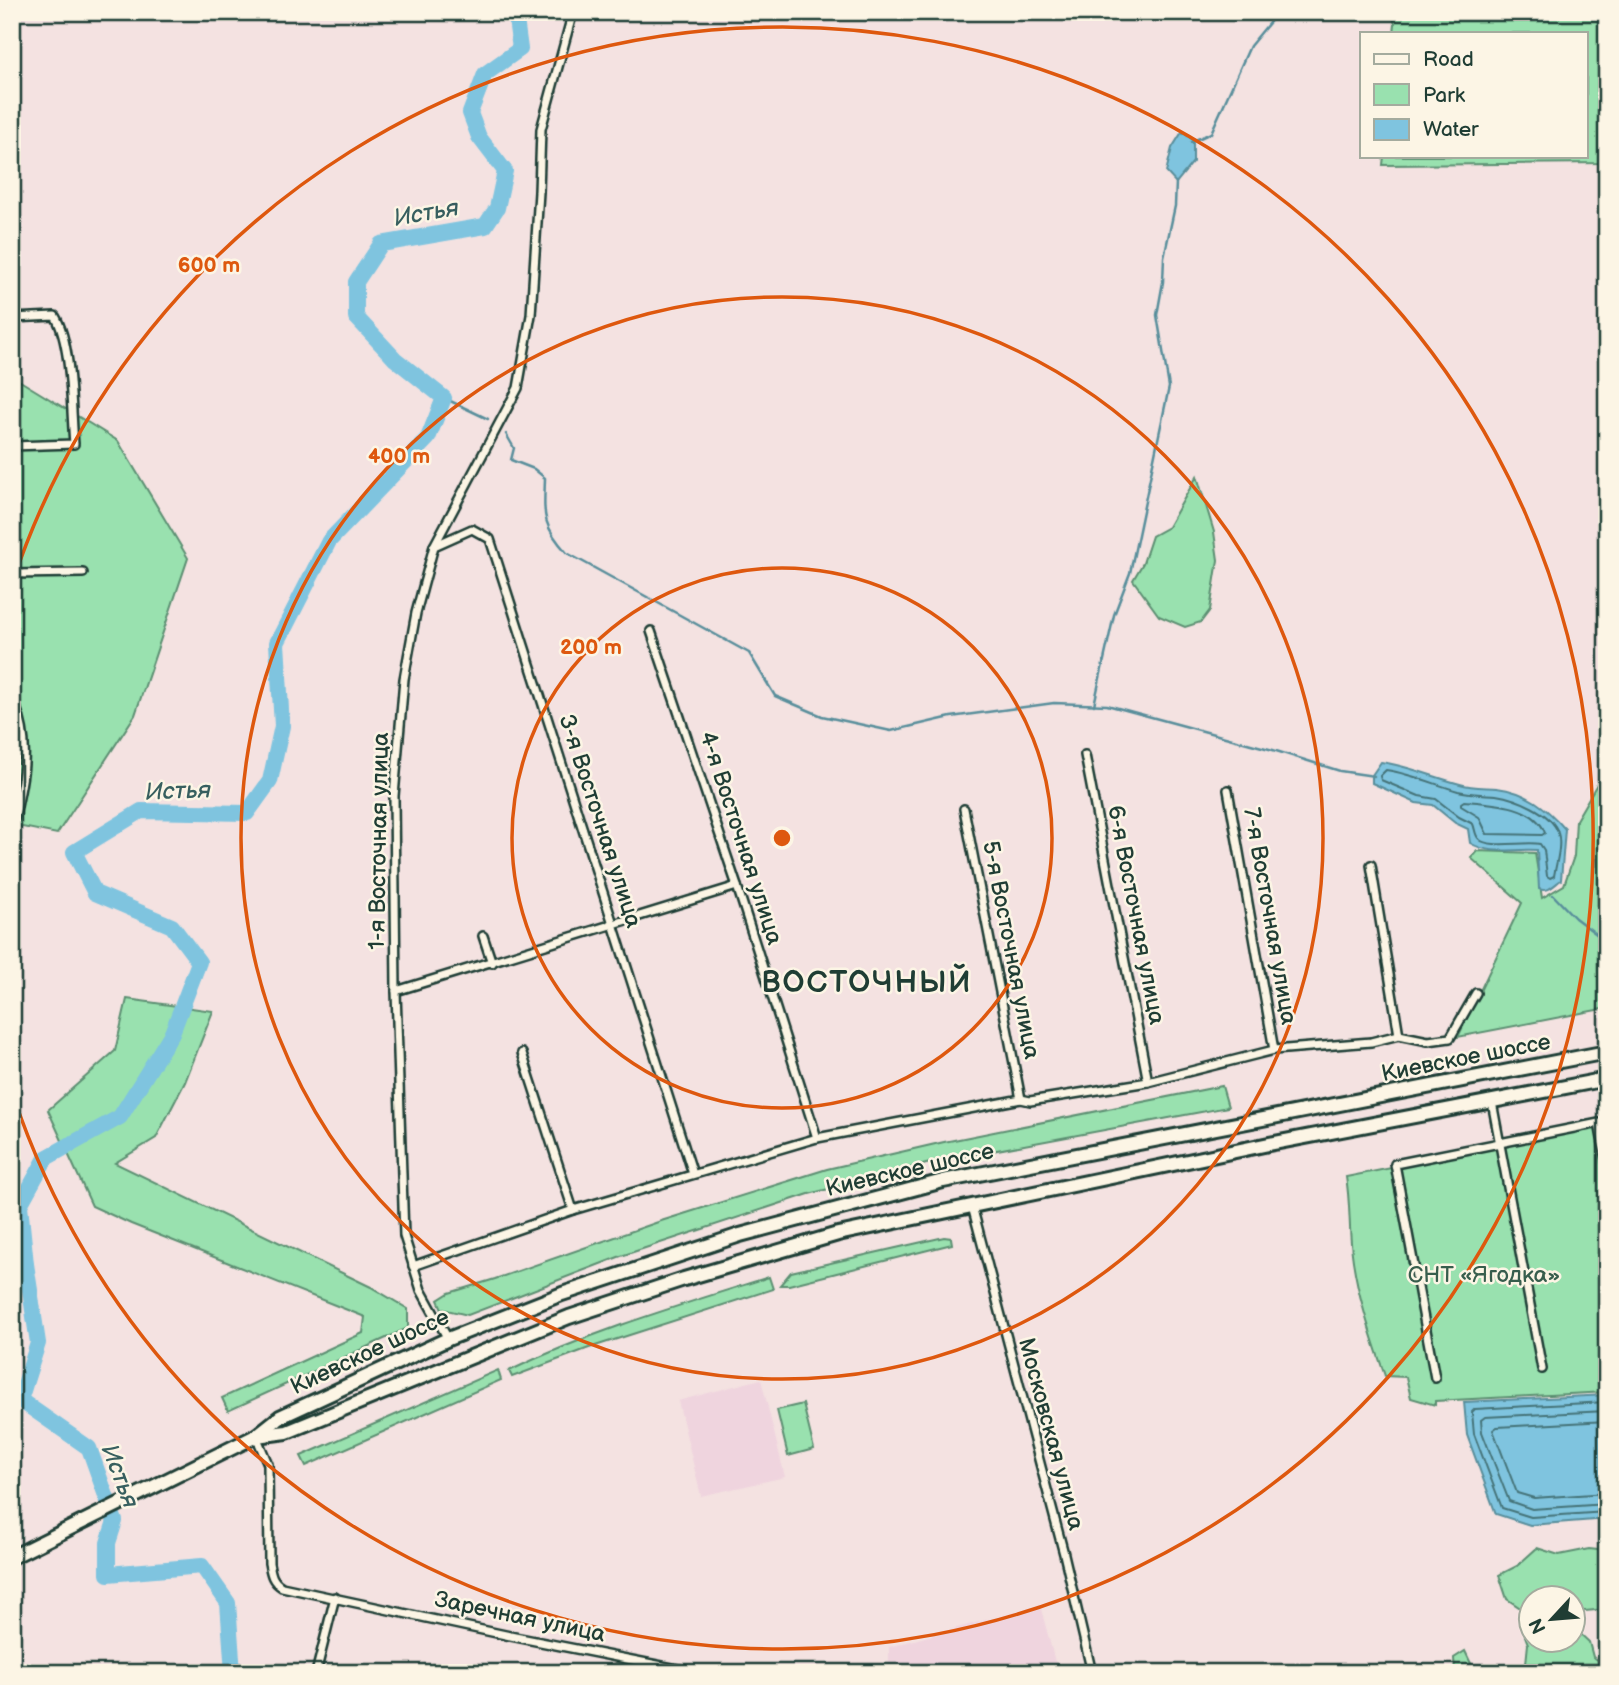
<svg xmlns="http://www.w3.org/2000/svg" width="1619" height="1685" font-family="'Balsamiq Sans',sans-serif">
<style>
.built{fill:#efd4de}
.green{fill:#99e1af;stroke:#5c8f72;stroke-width:2}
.water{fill:#7fc4df;stroke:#598e9b;stroke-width:2}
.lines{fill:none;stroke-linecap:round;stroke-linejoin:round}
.shore{stroke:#457378;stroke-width:2}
.stream{stroke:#598e9b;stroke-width:2.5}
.river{stroke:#7fc4df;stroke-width:16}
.minor-casing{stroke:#1f3d34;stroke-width:12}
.trunk-casing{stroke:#1f3d34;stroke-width:18}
.minor{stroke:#fcf5e5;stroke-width:7}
.trunk{stroke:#fcf5e5;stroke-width:12}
.ring{fill:none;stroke:#de580e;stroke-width:3.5}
.labels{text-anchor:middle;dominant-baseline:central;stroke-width:5;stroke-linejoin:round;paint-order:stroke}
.street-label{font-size:23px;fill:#1f3d34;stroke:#fcf5e5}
.park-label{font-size:23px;fill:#375e4d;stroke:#fcf5e5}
.water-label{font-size:24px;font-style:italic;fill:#375f5f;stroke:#fcf5e5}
.district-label{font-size:30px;font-weight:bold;letter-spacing:2px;fill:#1f3d34;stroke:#fcf5e5}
.centre{fill:#de580e;stroke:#fcf5e5;stroke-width:3.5}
.ring-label{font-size:21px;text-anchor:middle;font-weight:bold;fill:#de580e;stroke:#fcf5e5;stroke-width:5;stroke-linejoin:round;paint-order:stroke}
</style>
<rect width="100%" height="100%" fill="#f4e2e1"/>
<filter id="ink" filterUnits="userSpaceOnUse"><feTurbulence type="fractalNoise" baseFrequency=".0143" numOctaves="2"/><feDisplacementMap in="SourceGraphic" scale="14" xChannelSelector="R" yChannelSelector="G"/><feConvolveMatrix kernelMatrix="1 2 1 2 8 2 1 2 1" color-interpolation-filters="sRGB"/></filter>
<g filter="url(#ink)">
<!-- built -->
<g class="built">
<path d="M 761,1379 L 785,1477 L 701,1496 L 678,1401 Z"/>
<path d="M 1040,1605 L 1058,1673 L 889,1673 L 889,1647 Z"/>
</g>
<!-- green -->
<g class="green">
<path d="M 1391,12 L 1607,12 L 1607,163 L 1383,165 L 1384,156 L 1586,156 L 1586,33 L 1394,33 L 1395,24 Z"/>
<path d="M 12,376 L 118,441 L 188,558 L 135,715 L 57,834 L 12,825 Z"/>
<path d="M 1197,476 L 1214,532 L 1218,560 L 1210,610 L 1201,622 L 1185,627 L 1159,616 L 1133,580 L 1143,563 L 1152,536 L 1168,527 Z"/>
<path d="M 1607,767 L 1607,1008 L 1458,1037 L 1522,903 L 1471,858 L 1477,851 L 1535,853 L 1542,898 L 1564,885 L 1574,856 L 1576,820 Z"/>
<path d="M 127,999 L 213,1011 L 185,1082 L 156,1138 L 115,1163 L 371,1287 L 408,1309 L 408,1328 L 228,1411 L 222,1398 L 363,1333 L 365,1317 L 131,1224 L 92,1206 L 48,1110 L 115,1051 Z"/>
<path d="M 1222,1086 L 1228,1107 L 938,1161 L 809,1194 L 621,1256 L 468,1315 L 442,1309 L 438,1300 L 449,1293 L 495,1279 L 661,1221 L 827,1169 L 944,1142 Z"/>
<path d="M 1607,1125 L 1607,1392 L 1435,1401 L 1435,1405 L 1411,1398 L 1406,1377 L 1385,1376 C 1371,1336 1354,1285 1351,1243 C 1349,1219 1350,1201 1346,1177 Z"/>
<path d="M 944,1237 L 951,1238 L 952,1244 L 789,1285 L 780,1285 L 791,1272 Z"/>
<path d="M 769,1277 L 773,1289 L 589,1348 L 512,1377 L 509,1371 C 592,1331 681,1305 769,1277 Z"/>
<path d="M 498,1370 L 501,1380 L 306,1466 L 301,1456 Z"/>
<path d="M 803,1404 L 814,1449 L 788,1456 L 777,1410 Z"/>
<path d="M 1537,1548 L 1559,1555 L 1589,1549 L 1607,1551 L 1607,1609 L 1574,1612 L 1574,1598 L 1532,1598 L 1531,1613 L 1528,1613 L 1507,1599 L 1499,1575 L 1517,1566 Z"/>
<path d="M 1574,1628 L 1589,1642 L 1593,1657 L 1607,1665 L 1607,1673 L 1525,1673 L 1528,1644 L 1525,1636 L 1531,1633 L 1532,1640 L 1574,1640 Z"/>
<path d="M 1465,1651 L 1475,1672 L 1513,1671 L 1513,1673 L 1455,1673 L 1454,1658 Z"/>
</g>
<!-- water -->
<g class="water">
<path d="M 1182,132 L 1193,140 L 1193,162 L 1176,183 L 1166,172 L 1172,148 Z"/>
<path d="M 1381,762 C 1409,766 1433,777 1460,784 C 1472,788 1485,787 1497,788 C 1527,792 1546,807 1565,829 L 1561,880 C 1554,885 1548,893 1539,889 L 1537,850 C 1514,848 1492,856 1470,843 L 1468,829 L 1455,823 L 1433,805 L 1416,803 L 1372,783 L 1372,775 Z"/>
<path d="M 1607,1395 L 1607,1519 L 1530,1525 L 1496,1514 L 1467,1435 L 1464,1402 Z"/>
</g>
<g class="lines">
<!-- shore -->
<g class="shore">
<path d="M 1386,770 C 1412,774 1434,784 1458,791 C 1470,794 1483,794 1496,795 C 1515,798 1552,812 1558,833 C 1562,845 1556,864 1554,876 L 1550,878 L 1547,876 L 1544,850 L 1540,844 C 1526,841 1487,849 1479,839 C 1475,836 1475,828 1473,824 L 1459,817 L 1436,799 L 1419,796 L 1381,780 L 1380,776 Z"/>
<path d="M 1464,801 C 1489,803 1535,804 1545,833 L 1542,835 L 1487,834 L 1479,817 L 1461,806 L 1461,803 Z"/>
<path d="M 1607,1402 L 1475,1409 L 1472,1412 L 1474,1434 L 1502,1508 L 1531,1517 L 1607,1512"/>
<path d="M 1607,1411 L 1485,1417 L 1481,1420 L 1482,1432 L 1509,1501 L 1532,1509 L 1607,1504"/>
<path d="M 1607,1421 L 1497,1427 L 1493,1430 L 1517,1493 L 1534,1498 L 1607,1493"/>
</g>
<!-- stream -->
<g class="stream">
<path d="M 1191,142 L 1211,133 L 1250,46 L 1278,12"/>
<path d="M 444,398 L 488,419"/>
<path d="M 506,434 L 514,448 L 511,460 L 534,469 L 545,478 C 544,515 541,524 567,553 L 749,653 L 775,696 L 822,716 L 891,731 L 951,717 L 1054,703 L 1107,705 L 1273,750 L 1340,771 L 1374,776"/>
<path d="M 1094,705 L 1114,615 L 1130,573 L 1169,387 L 1157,315 L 1163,282 L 1164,257 L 1175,206 L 1176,182"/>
<path d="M 1553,895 L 1575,918 L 1607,942"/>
</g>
<!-- river -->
<path class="river" d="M 233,1673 L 228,1603 L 202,1566 L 108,1574 L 108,1543 L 115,1521 L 89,1448 L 20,1400 L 38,1343 L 26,1264 L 20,1205 L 46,1158 L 120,1117 L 172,1033 L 199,962 L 172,926 L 95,893 L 74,852 L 141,811 L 247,813 L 270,781 L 282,726 L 277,643 L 329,541 L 428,438 L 444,398 L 395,359 L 356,317 L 356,282 L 381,244 L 485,226 L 497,208 L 505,171 L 479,137 L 470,113 L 485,74 L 520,49 L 515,12"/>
<!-- minor casing -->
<g class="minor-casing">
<g id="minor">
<path d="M 12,318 L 55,316 C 72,344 71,410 74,444 L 12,446"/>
<path d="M 434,546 L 472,529 L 490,539 L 693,1174"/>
<path d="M 12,574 L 83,573"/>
<path d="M 651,631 L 737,886 L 817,1138"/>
<path d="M 12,705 L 16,707 C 32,747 22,787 12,828"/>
<path d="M 1085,755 L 1148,1082"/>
<path d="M 1228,790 L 1274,1050"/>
<path d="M 964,809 L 1021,1099"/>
<path d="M 1371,865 L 1399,1035"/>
<path d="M 483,936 L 492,963"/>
<path d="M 396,991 L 737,886"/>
<path d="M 522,1053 L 573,1210"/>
<path d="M 1492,1102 L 1542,1369"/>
<path d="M 972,1206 L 1064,1554 L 1092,1673"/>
<path d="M 413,1266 L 573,1210 L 817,1138 L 1021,1099 L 1030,1101 L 1148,1082 L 1274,1050 L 1371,1042 L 1399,1035 L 1428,1041 L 1450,1038 L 1476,993"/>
<path d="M 448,1339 L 421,1290 L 404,1236 L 396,991 L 394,796 L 404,679 L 416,613 L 434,546 L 518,388 L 531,315 L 539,192 L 541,129 L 573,12"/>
<path d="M 1435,1378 L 1395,1164 L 1599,1123 L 1607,1164"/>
<path d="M 256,1436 L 268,1464 L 269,1563 C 271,1574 272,1581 282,1587 L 515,1637 L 698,1673"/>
<path d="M 316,1673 L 335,1597"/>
</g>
</g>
<!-- trunk casing -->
<g class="trunk-casing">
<g id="trunk">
<path d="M 256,1436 L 287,1432 L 569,1317 L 684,1279 L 838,1234 L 1269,1144 L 1607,1079"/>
<path d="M 12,1557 L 256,1436 L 280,1417 L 448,1339 L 562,1294 L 740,1235 L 943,1181 L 1607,1052"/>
</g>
</g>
<!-- minor -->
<use href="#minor" class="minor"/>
<!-- trunk -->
<use href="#trunk" class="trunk"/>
</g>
</g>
<!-- distance rings -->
<g class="ring">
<circle cx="782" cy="838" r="270"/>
<circle cx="782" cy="838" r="541"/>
<path d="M13 581A811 811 0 1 1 13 1095"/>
</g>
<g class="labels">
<!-- street labels -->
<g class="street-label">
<text transform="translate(600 821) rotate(72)">3-я Восточная улица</text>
<text transform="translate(741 838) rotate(72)">4-я Восточная улица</text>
<text transform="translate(379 841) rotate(-89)">1-я Восточная улица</text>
<text transform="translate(1136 915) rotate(79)">6-я Восточная улица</text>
<text transform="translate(1270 916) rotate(80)">7-я Восточная улица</text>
<text transform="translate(1011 950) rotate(79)">5-я Восточная улица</text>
<text transform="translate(1466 1058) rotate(-11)">Киевское шоссе</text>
<text transform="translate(910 1170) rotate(-13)">Киевское шоссе</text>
<text transform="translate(370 1352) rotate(-25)">Киевское шоссе</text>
<text transform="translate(1051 1434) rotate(75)">Московская улица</text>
<text transform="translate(520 1617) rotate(12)">Заречная улица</text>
</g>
<!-- park labels -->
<g class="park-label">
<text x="1484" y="1275">СНТ «Ягодка»</text>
</g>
<!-- water labels -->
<g class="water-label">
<text transform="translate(426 213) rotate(-10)">Истья</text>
<text transform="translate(178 791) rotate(-2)">Истья</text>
<text transform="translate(120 1476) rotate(69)">Истья</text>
</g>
<!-- district labels -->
<g class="district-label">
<text x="867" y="983">ВОСТОЧНЫЙ</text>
</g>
</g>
<circle cx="782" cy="838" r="10" class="centre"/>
<g class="ring-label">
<text x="209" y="272">600 m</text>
<text x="399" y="463">400 m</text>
<text x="591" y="654">200 m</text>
</g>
<!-- margin -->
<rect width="1619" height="1685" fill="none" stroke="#fcf5e5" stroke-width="42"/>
<rect x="21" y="21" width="1577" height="1643" fill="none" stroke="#1f3d34" stroke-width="2.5" filter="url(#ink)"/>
<!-- legend -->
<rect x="1360" y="32" width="228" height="126" fill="#fcf5e5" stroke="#a4ab9e" stroke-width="2"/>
<rect x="1374" y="54" width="35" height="10" fill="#fcf5e5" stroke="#a4ab9e" stroke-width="2"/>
<text x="1423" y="66" font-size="21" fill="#1f3d34">Road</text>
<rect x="1374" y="84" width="35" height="21" fill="#99e1af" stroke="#a4ab9e" stroke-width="2"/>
<text x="1423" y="102" font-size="21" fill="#1f3d34">Park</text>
<rect x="1374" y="119" width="35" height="21" fill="#7fc4df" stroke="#a4ab9e" stroke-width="2"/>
<text x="1423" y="136" font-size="21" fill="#1f3d34">Water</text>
<!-- north arrow -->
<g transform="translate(1552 1619) rotate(244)"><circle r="33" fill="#fcf5e5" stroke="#a4ab9e" stroke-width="2"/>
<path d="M0-5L12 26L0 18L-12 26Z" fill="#1f3d34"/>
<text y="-10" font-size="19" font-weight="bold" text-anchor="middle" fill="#1f3d34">N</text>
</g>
</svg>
